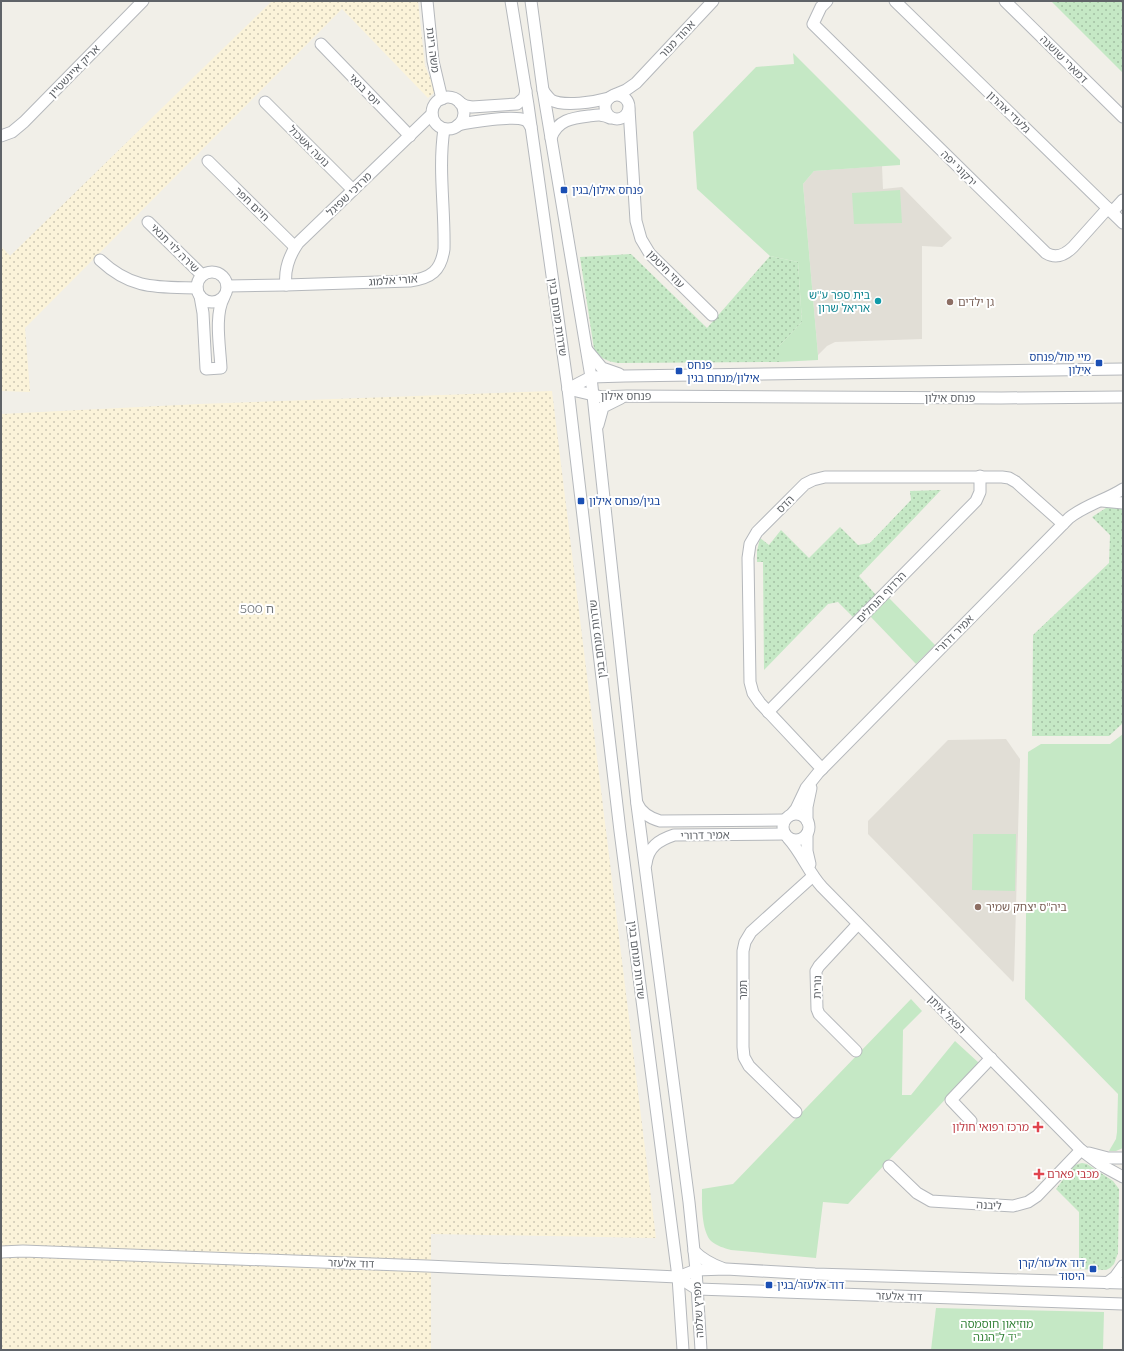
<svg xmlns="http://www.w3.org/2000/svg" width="1124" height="1351" font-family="Montserrat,'Noto Sans Hebrew',sans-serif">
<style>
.education{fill:#e1ded6}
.grass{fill:url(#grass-dots)}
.sand{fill:url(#sand-dots)}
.green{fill:#c5e8c5}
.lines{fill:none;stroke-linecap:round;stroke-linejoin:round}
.minor-casing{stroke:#b5b8bc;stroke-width:13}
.minor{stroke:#fff;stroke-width:11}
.transit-dot{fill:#1a4fb4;stroke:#fff;stroke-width:1.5}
.culture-dot{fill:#0f9aa8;stroke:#fff;stroke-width:1.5}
.education-dot{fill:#8d6e63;stroke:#fff;stroke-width:1.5}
.health-dot{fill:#e0444e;stroke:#fff;stroke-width:1.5}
.labels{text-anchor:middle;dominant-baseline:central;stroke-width:4;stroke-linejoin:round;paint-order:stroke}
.street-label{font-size:11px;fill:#5f6368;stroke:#fff}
.transit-label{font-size:11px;fill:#164399;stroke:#fff;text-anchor:start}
.culture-label{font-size:11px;fill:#0d838f;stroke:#fff;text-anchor:end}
.education-label{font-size:11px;fill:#785e54;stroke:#fff;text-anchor:start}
.health-label{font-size:11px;fill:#be3a42;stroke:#fff;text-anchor:end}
.park-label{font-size:11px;fill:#348238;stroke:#fff}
.neighbourhood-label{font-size:12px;fill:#70757a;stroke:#fff}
</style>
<defs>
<pattern id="grass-dots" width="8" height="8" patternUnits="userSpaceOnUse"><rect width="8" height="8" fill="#c5e8c5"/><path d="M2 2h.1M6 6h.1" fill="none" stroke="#a3c0a4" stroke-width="1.8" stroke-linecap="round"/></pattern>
<pattern id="sand-dots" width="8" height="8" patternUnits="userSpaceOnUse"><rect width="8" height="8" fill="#fbf3d9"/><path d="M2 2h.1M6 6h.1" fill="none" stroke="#cec8b4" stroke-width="1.8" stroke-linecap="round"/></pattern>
</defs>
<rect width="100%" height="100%" fill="#f1efe8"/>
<!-- education -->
<g class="education">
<path d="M 882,166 L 883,189 L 902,187 L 952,238 L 942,247 L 922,246 L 922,339 L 835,342 L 827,346 L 818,355 L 803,184 L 814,171 Z"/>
<path d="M 1006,739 L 1020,759 L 1014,980 L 1013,982 L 868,834 L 868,821 L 948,740 Z"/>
</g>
<!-- grass -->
<g class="grass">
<path d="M 1051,1 L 1123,1 L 1123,73 Z"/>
<path d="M 631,254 L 707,328 L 770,256 L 798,262 L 802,322 L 779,346 L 779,362 L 618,363 C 607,361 600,359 594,349 L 580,257 Z"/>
<path d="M 941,490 L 859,576 L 876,595 L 853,617 L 838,602 L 828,604 L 764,670 L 763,562 L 757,562 L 757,551 L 760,538 L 769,545 L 781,530 L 809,558 L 840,527 L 858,545 L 870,543 L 911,500 L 910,491 Z"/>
<path d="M 1109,506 L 1123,508 L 1123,723 L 1109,736 L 1032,736 L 1033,635 L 1109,563 L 1110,535 L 1092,517 Z"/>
<path d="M 1082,1163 L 1087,1164 L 1113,1181 L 1119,1189 L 1118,1253 L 1114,1264 L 1110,1268 L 1106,1270 L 1079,1269 L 1079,1212 L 1056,1189 L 1074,1165 Z"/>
</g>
<!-- sand -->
<g class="sand">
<path d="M 272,1 L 418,1 L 425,66 L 436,91 L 428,98 L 342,9 L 25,328 L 30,392 L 1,391 L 1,246 L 10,256 Z"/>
<path d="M 552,391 L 656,1238 L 431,1234 L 431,1350 L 1,1350 L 1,414 L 199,404 Z"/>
</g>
<!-- green -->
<g class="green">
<path d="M 793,53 L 900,160 L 900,165 L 814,171 L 803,184 L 818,355 L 818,360 L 779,362 L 779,346 L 802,322 L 798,262 L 770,256 L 697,189 L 693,132 L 756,67 L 794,64 Z"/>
<path d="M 900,190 L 902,223 L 854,224 L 852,193 Z"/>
<path d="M 889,598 L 935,645 L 916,664 L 870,616 Z"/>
<path d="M 1123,734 L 1123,1148 L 1116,1151 L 1109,1151 L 1116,1139 L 1117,1132 L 1118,1094 L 1025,999 L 1028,752 L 1041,744 L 1110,744 Z"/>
<path d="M 973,834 L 1016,834 L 1015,891 L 972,890 Z"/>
<path d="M 911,999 L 922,1011 L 903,1030 L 902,1095 L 911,1095 L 955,1041 L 979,1063 L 848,1204 L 823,1202 L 816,1258 L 731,1250 C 724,1248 717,1246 711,1241 C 701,1230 702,1203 702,1189 L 733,1184 Z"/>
<path d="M 936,1308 L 1104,1312 L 1103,1350 L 931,1350 Z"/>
</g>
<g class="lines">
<!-- minor casing -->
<g class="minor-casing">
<g id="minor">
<path d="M 427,1 L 433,61 L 442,99"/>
<path d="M 511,1 L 528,105 L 568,389 L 620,831 L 678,1277 L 683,1350"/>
<path d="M 531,1 L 543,90 L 591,377 L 637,805 L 689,1202 L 696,1270 L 701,1350"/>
<path d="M 827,1 L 821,7 L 813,24 L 1046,253 C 1056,259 1065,255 1073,247 L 1108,208"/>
<path d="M 895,1 L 1123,223"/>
<path d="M 1005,1 L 1123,117"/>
<path d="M 321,44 L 410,136"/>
<path d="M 543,90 C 545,94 548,97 551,100 C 564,107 595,102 609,98"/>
<circle cx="617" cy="107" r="12"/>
<path d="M 614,95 L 626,90 L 636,83 L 713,1"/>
<circle cx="448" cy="113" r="16"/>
<path d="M 265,102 L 353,190"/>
<path d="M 460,103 L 466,106 L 472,107 L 517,104 L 524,98 L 526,91"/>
<path d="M 629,109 L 636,221 L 641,239 L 650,254 L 712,315"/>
<path d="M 458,125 C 470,122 514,115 525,120 C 528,121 529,124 531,127"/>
<path d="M 1,136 L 12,132 L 24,122 L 143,1"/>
<path d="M 551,138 C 557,120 572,118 589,116 C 597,115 603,114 610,118"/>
<path d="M 208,161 L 295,247"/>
<path d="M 1112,212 L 1123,200"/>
<path d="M 148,222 L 202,275"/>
<path d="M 100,260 C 132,290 157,287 197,288"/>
<circle cx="212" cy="287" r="15"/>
<path d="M 286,285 C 284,269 289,256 298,243 L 432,114"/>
<path d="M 227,286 L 286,285 L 410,281 C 431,278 441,271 444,249 C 445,208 438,169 444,129"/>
<path d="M 200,296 L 203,313 L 206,369 L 221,368 C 220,347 214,315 224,297"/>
<path d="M 587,350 L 602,368 L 619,374"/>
<path d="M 568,389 L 591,377 L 625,376 L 1123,369"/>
<path d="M 568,389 L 602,397 L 627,396 L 1001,398 L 1123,397"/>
<path d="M 598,425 L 603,407 L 621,398"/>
<path d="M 1102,501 L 1123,503"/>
<path d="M 768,712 L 976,501 L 980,492 L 980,476"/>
<path d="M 822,769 L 760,703 L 753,693 L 750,682 L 748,558 L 750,544 L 757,532 L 805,484 L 813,480 L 825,477 L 1002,477 L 1009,478 L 1016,482 L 1063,524"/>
<path d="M 637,803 C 641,813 650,818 660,821 L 785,820"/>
<circle cx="796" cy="827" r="13"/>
<path d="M 791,815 L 796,809 L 806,788 L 818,773 L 1069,518 C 1085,505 1106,500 1123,489"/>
<path d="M 807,821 L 807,807 L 811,788"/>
<path d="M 807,834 L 807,851 L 810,864"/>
<path d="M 788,838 C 802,853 808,872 822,887 L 1081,1150 L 1101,1165 L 1123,1177"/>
<path d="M 646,864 C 648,847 659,840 674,835 L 785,834"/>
<path d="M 856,1051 L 819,1014 L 817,1009 L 816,971 L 819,966 L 858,924"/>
<path d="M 796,1112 L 749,1066 L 744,1057 L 743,1047 L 743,951 L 745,942 L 751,932 L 813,876"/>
<path d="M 971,1121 L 951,1100 L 991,1058"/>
<path d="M 1089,1153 L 1108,1158 L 1123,1158"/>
<path d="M 889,1166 L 917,1193 L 931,1201 L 1013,1206 L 1028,1202 L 1037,1196 L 1081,1150"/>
<path d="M 694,1251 C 702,1259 711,1264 722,1268"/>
<path d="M 1,1252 L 23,1251 L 427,1266 L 678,1277 L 696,1270 L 726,1269 L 815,1274 L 1123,1283"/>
<path d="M 678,1277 L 697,1289 L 1123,1304"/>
<path d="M 1107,1283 L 1115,1277 L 1123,1266"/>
</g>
</g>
<!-- minor -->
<use href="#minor" class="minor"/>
</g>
<!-- markers -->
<g class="transit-dot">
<rect x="560" y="186" width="8" height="8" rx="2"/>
<rect x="1095" y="359" width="8" height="8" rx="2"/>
<rect x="675" y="367" width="8" height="8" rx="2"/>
<rect x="577" y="497" width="8" height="8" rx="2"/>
<rect x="1089" y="1265" width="8" height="8" rx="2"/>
<rect x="765" y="1281" width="8" height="8" rx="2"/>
</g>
<circle class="culture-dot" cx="878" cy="301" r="4"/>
<g class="education-dot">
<circle cx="950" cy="302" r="4"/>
<circle cx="978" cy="907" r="4"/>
</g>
<g class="health-dot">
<path d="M1036 1121h4v4h4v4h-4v4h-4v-4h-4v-4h4z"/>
<path d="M1037 1168h4v4h4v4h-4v4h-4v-4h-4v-4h4z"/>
</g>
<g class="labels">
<!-- street labels -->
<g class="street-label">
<text transform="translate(677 39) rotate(-47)">אהוד מנור</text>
<text transform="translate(433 50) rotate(83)">משה רינת</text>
<text transform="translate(1064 59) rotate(45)">דמארי שושנה</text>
<text transform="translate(74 71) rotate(-46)">אריק איינשטיין</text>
<text transform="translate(365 90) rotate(46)">יוסי בנאי</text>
<text transform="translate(1009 112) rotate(44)">גלעדי אהרון</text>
<text transform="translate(309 146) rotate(45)">נועה אשכול</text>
<text transform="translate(959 168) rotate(45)">ירקוני יפה</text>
<text transform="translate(349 194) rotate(-44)">מרדכי שפיגל</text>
<text transform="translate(252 204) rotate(44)">חיים חפר</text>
<text transform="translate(175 248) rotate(45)">שירה לוי תנאי</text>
<text transform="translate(666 269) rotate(46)">עוזי חיטמן</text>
<text transform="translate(393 280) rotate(-4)">אורי אלמוג</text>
<text transform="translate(558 317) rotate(82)">שדרות מנחם בגין</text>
<text x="626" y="396">פנחס אילון</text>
<text x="950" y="398">פנחס אילון</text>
<text transform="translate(785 504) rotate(-46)">הדס</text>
<text transform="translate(881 597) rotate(-46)">הרדוף הנחלים</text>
<text transform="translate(954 634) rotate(-45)">אמיר דרורי</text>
<text transform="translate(597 639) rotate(-97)">שדרות מנחם בגין</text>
<text transform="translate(705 835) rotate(-1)">אמיר דרורי</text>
<text transform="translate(637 960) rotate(83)">שדרות מנחם בגין</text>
<text transform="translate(817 987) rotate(-89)">נורית</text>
<text transform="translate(743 990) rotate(-90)">תמר</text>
<text transform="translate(947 1014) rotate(45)">רפאל איתן</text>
<text transform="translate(989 1205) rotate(3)">ליבנה</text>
<text transform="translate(351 1263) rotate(2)">דוד אלעזר</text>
<text transform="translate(899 1296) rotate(2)">דוד אלעזר</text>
<text transform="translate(698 1310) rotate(-93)">מפרץ שלמה</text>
</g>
<!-- transit labels -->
<g class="transit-label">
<text x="572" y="190">פנחס אילון/בגין</text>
<text x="1091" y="357" text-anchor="end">מיי מול/פנחס<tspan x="1091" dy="13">אילון</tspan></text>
<text x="687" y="365">פנחס<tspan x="687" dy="13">אילון/מנחם בגין</tspan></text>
<text x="589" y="501">בגין/פנחס אילון</text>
<text x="1085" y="1263" text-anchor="end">דוד אלעזר/קרן<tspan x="1085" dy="13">היסוד</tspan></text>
<text x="777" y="1285">דוד אלעזר/בגין</text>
</g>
<!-- culture labels -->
<g class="culture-label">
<text x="870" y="295">בית ספר ע''ש<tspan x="870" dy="13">אריאל שרון</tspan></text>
</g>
<!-- education labels -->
<g class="education-label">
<text x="958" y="302">גן ילדים</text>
<text x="986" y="907">ביה"ס יצחק שמיר</text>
</g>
<!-- health labels -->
<g class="health-label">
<text x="1029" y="1127">מרכז רפואי חולון</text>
<text x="1047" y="1174" text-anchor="start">מכבי פארם</text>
</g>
<!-- park labels -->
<g class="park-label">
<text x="997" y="1324">מוזיאון חוסמסה<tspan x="997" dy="13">יד ל"הגנה"</tspan></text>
</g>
<!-- neighbourhood labels -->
<g class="neighbourhood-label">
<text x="257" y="608">ח 500</text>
</g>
</g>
<!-- border -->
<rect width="1124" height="1351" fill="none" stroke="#5f6368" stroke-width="4"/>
</svg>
